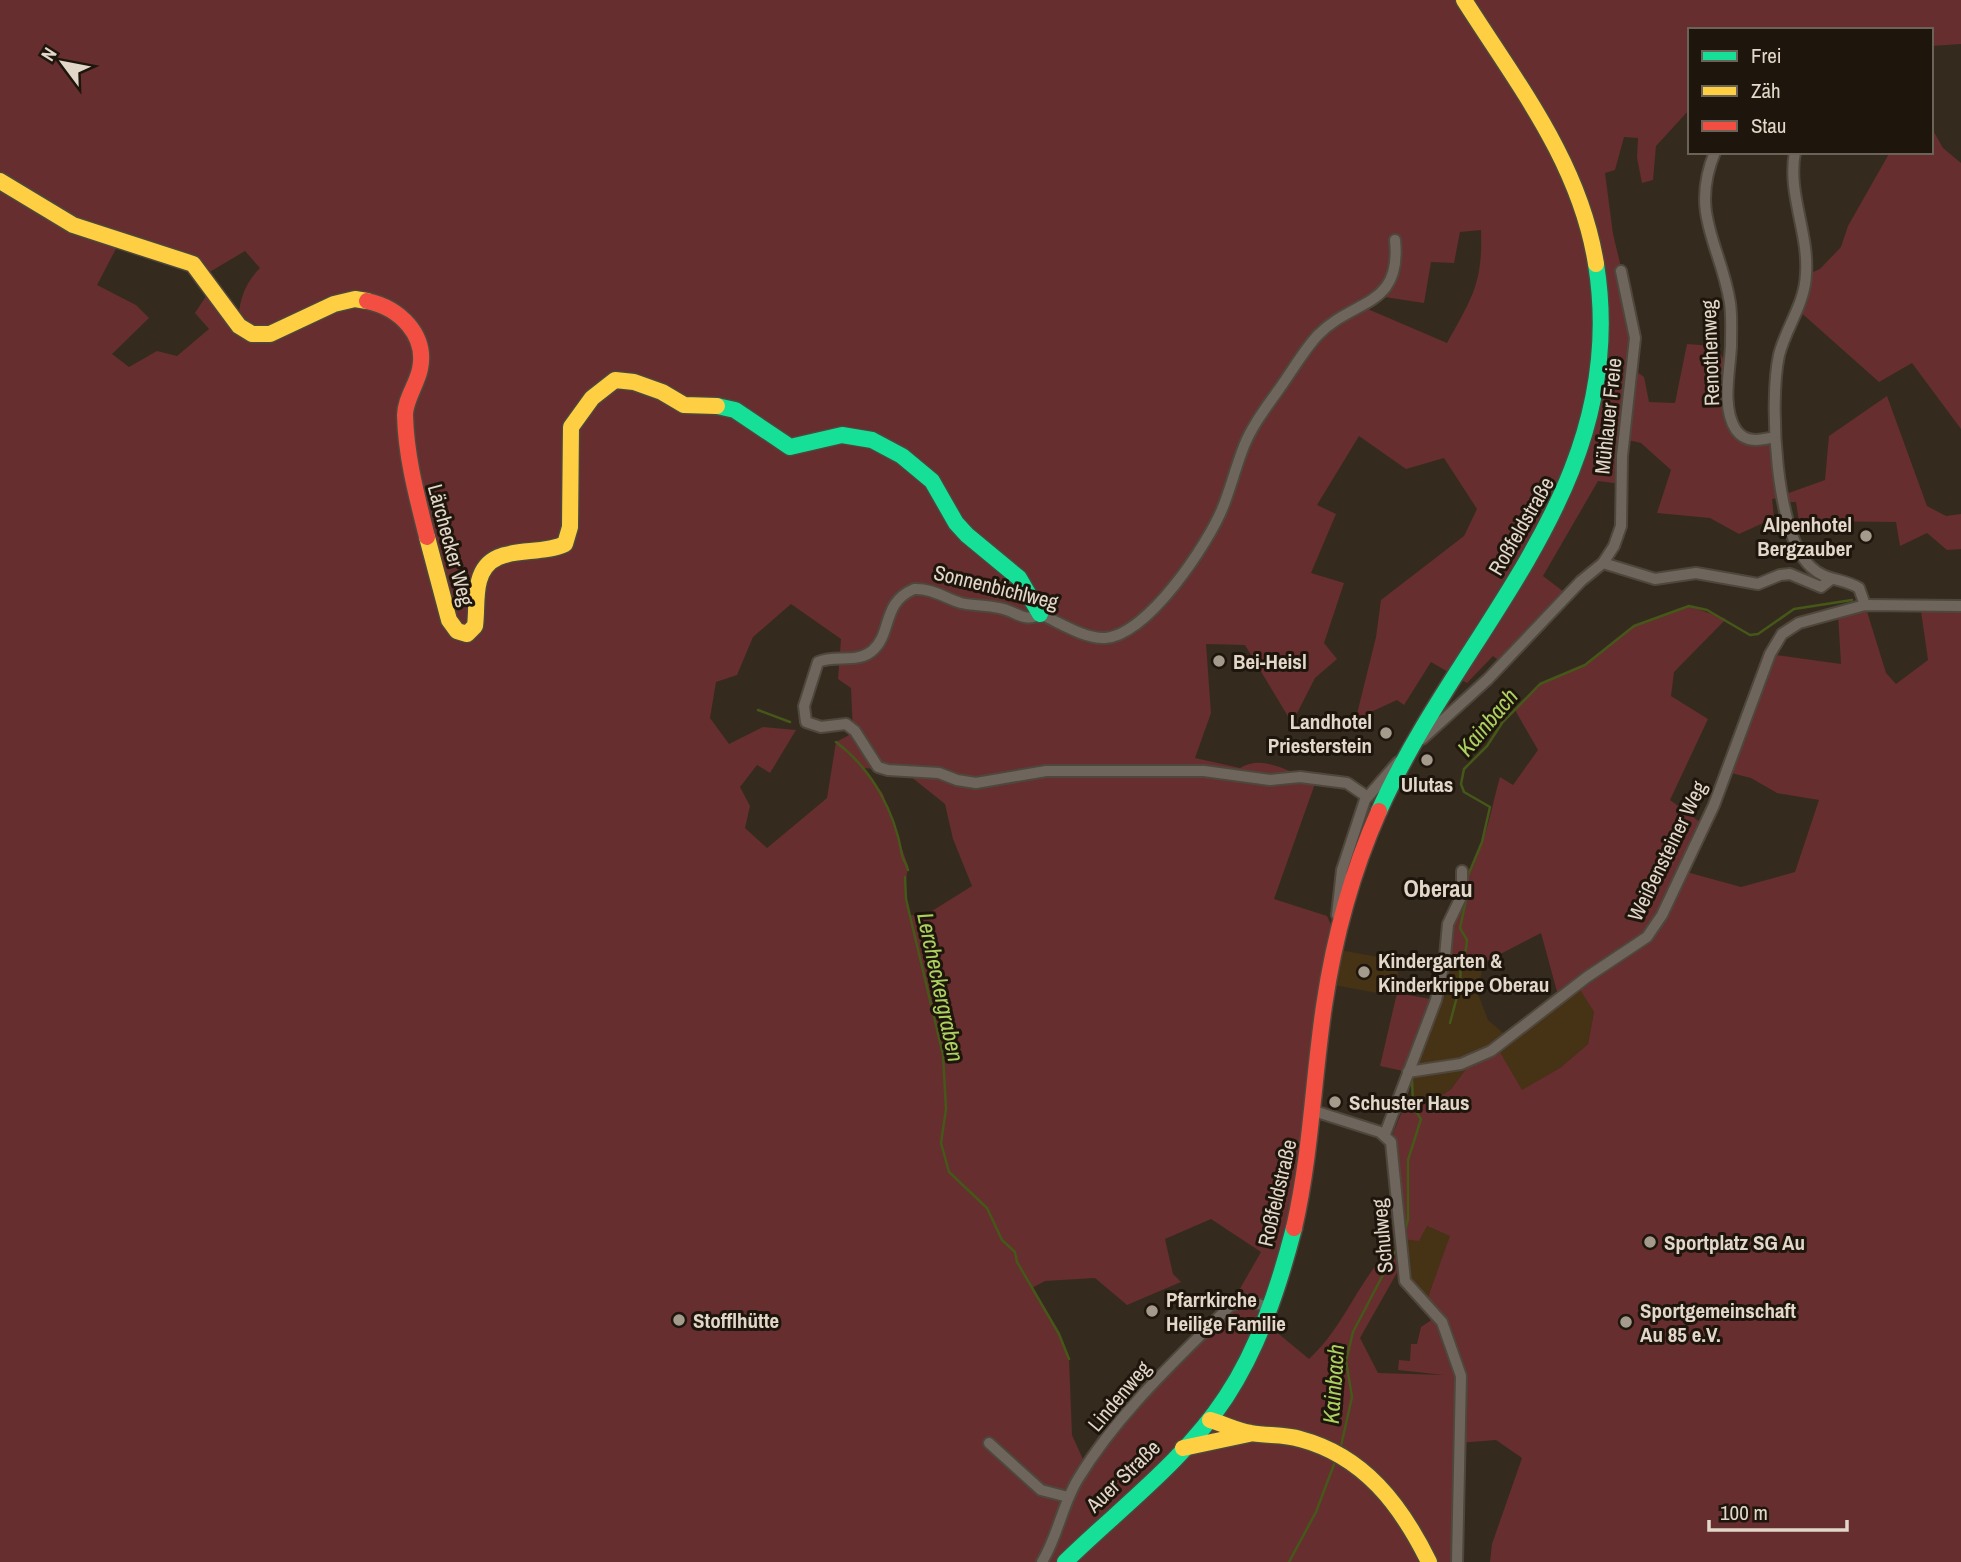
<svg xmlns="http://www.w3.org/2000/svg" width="1961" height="1562" font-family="'Archivo Narrow',sans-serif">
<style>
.built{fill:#463215}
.green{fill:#662e2e;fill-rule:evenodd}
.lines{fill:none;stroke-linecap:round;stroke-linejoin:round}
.stream{stroke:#455719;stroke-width:2.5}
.street-casing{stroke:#4f473c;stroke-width:14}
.fast-casing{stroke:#4f473c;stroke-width:19}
.slow-casing{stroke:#4f473c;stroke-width:19}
.jam-casing{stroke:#4f473c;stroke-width:19}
.street{stroke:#6e665c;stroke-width:10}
.fast{stroke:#16e098;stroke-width:16}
.slow{stroke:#ffcf43;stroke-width:16}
.jam{stroke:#f24e42;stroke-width:16}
.poi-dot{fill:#a59b8d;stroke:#1e160c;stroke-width:2.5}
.labels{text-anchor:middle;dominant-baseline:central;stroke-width:6;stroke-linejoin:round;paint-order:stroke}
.street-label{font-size:21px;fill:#e2d7c9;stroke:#1e160c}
.poi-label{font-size:21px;font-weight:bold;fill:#e2d7c9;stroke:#1e160c;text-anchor:start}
.water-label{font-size:23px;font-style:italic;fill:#acd15f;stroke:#1e160c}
.quarter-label{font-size:24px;font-weight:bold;fill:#e2d7c9;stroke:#1e160c}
</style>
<rect width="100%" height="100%" fill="#342b1e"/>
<!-- built -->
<g class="built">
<path d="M 1334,949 L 1400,961 L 1394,996 L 1328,984 Z"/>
<path d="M 1445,957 L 1483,963 L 1478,994 L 1488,1020 L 1509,1038 L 1577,984 L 1594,1012 L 1588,1044 L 1560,1068 L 1522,1091 L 1472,1061 L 1451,1089 L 1429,1104 L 1413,1102 L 1412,1078 L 1408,1072 Z"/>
<path d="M 1427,1226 L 1451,1236 L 1429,1294 L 1429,1304 L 1409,1287 L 1402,1239 Z"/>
</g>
<!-- green -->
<g class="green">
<path d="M 0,0 L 1961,0 L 1961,44 L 1931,46 L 1931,30 L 1690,30 L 1690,109 L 1656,146 L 1653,180 L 1642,183 L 1637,158 L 1638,138 L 1624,137 L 1615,170 L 1605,173 L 1613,234 L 1634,321 L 1633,369 L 1644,377 L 1649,402 L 1675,403 L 1687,344 L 1713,346 L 1730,366 L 1730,411 L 1737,431 L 1754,441 L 1775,437 L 1783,495 L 1825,480 L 1829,436 L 1887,396 L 1927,506 L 1946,516 L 1961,514 L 1961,549 L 1947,550 L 1927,533 L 1900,546 L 1896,522 L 1799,521 L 1796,502 L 1784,502 L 1783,497 L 1772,499 L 1774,518 L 1739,534 L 1710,518 L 1657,513 L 1671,470 L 1641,443 L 1624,439 L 1621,484 L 1598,481 L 1543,576 L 1568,595 L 1503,664 L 1493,656 L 1467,683 L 1431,662 L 1404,705 L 1397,700 L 1373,711 L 1354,726 L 1376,637 L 1381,600 L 1464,536 L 1477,509 L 1444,458 L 1406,469 L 1359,436 L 1317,505 L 1336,514 L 1311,573 L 1344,583 L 1324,643 L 1337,659 L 1315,678 L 1292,723 L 1245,645 L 1206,644 L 1211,713 L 1195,758 L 1240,768 C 1266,753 1287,775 1317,778 L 1274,899 L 1327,916 L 1336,935 L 1321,1029 L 1310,1148 L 1292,1229 L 1263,1321 L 1309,1359 C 1344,1327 1359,1279 1393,1245 L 1398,1271 L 1360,1338 L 1378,1373 L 1444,1375 L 1398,1370 L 1399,1360 L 1410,1361 L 1411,1344 L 1417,1344 L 1421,1327 L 1433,1319 L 1439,1324 L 1457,1376 L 1460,1376 L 1450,1340 L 1429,1304 L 1429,1294 L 1450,1236 L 1427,1226 L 1419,1241 L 1402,1239 L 1399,1162 L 1393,1133 L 1406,1102 L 1429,1104 L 1451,1089 L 1472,1061 L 1497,1047 L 1522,1090 L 1560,1068 L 1588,1044 L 1594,1012 L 1577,985 L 1559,999 L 1541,933 L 1483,963 L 1445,957 C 1446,914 1470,880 1483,840 C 1490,820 1494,798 1500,777 L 1513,785 L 1538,750 L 1515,710 L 1540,684 L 1585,665 L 1634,626 L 1689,606 L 1726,619 L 1674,672 L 1671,696 L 1708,719 L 1670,800 L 1704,825 L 1683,871 L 1741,887 L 1795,872 L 1819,800 L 1777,793 L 1751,778 L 1727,772 L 1770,654 L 1841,664 L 1838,614 L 1865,605 L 1886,673 L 1896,684 L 1928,660 L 1920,604 L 1961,606 L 1961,1562 L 1490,1562 L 1492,1544 L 1522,1458 L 1496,1440 L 1458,1443 L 1457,1562 L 0,1562 L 0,184 L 17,190 L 70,226 L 119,243 L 97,285 L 136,305 L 149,318 L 112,354 L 129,367 L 157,351 L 177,356 L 209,329 L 195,313 L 208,293 C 227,297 231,331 252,337 C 292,349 332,278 386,311 C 395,316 406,321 412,329 C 431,358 403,388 402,416 C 401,446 409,483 415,511 L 422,510 C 416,481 403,431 411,404 C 418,381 434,356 422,332 C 415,319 408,315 396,307 C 387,302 377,294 367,293 C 325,288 275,353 239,321 C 238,301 246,282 260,268 L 245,251 L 208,273 L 191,258 L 79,224 L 15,184 L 0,178 ZM 1481,230 C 1483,283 1472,298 1447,343 L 1363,307 L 1378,296 L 1424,303 L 1431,262 L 1454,263 L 1460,232 ZM 791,604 L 841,639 L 838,679 L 851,688 L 853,733 L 836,742 L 827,798 L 767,848 L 745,828 L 750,806 L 740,787 L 757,765 L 770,773 L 796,730 L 763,727 L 729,744 L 710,718 L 716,682 L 737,675 L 753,637 ZM 864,768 L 905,772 L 945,804 L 953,839 L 972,886 L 924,916 L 910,915 L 905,888 L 908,866 L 883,794 ZM 1211,1219 L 1261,1252 L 1230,1306 L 1144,1391 L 1086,1466 L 1072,1435 L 1069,1359 L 1059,1334 L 1032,1288 L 1045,1281 L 1095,1278 L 1127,1305 L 1181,1282 L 1173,1274 L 1165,1239 Z"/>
<path d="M 1931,127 L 1943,148 L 1961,163 L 1961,429 L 1912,363 L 1879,382 L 1797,309 L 1806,275 L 1820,269 L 1841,247 L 1848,226 L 1890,152 L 1931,152 Z"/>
<path d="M 1397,993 L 1436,1000 L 1408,1072 L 1380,1066 Z"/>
</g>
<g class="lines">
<!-- stream -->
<g class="stream">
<path d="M 758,710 L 790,722"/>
<path d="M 836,742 C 872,769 895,812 902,855 C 903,861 907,864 908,870"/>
<path d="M 905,877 L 906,899 L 943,1055 L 946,1109 L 941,1143 L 949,1172 L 987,1208 L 1002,1240 L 1015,1252 L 1017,1262 L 1059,1334 L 1069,1359"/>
<path d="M 1460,983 L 1461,963 L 1466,949 L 1467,940 L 1460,928 L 1468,891 L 1467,878 L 1482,842 L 1490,807 L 1464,792 L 1461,784 L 1464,769 L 1487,746 L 1502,723 L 1540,684 L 1585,665 L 1634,626 L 1689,606 L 1707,610 L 1750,635 L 1758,634 L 1794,609 L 1852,600"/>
<path d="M 1450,1023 L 1458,993"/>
<path d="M 1405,1231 L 1408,1219 L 1408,1160 L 1421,1119 L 1413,1107 L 1412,1078"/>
<path d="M 1341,1446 L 1352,1397 L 1346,1361 L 1353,1332 L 1396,1250"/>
<path d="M 1289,1562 L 1316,1512 L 1336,1459"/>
</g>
<!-- street casing -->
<g class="street-casing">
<g id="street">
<path d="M 1715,152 C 1689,214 1721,245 1730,303 C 1732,317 1731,331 1731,346 C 1730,370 1721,408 1736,430 C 1746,444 1761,440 1775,437"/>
<path d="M 1795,152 C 1787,193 1809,233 1806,274 C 1805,304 1786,327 1779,355 C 1769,401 1775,535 1811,567 C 1825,581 1843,578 1859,588 L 1865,605"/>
<path d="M 1603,563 L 1655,579 L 1696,573 L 1758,584 L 1780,575 L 1790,574 L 1821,587 L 1830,580"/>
<path d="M 1422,739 L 1488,679 L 1581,581 L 1603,563 L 1614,546 L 1621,526 L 1622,456 L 1635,338 L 1621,271"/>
<path d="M 1366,796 L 1347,783 L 1300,777 L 1270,780 L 1204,771 L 1046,771 L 976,783 L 957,780 L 939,773 L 888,770 L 878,767 L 855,731 L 846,724 L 821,727 L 806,722 L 804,706 L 818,662 C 835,654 856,664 872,651 C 893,633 881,603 914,589 C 931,588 945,598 961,603 C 974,606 987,605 999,608 C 1015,610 1024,624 1040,614 C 1059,622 1084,639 1105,638 C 1148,635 1208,544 1223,507 C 1231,487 1236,466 1244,446 C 1252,426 1265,409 1277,392 C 1291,373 1303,351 1318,335 C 1354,298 1402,308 1395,240"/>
<path d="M 1337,915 L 1342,870 L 1365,800 L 1398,762"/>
<path d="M 1408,1072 L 1461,1064 L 1491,1051 L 1587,977 L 1647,937 L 1662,915 L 1714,805 L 1770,654 L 1782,634 L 1799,623 L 1865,605 L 1961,606"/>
<path d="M 1314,1111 L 1380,1132 L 1391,1142 L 1405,1281 L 1442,1322 L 1461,1376 L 1457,1562"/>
<path d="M 1385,1134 L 1436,1000 L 1445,957 L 1448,924 L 1462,895 L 1462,871"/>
<path d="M 989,1443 L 1041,1490 L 1068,1497"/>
<path d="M 1042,1562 C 1058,1536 1062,1505 1078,1479 C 1118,1413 1176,1360 1230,1306 L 1245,1300 L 1268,1307"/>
</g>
</g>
<!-- fast casing -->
<g class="fast-casing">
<g id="fast">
<path d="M 717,406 L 735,410 L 790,447 L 842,435 L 872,440 L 902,456 L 932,481 L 956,523 L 967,535 L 1019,578 L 1040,614"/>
<path d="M 1379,811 C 1461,627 1632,487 1596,264"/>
<path d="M 1065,1562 C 1119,1509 1184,1461 1226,1397 C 1259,1347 1279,1286 1294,1228"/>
</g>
</g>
<!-- slow casing -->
<g class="slow-casing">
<g id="slow">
<path d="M 1464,0 C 1518,85 1580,163 1596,264"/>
<path d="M 0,181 L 73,225 L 193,264 L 239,326 L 252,334 L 270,334 L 334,304 L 355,299 L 367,301"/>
<path d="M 427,537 L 449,620 L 457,631 L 467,634 L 475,626 C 477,611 475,596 479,581 C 489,541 536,558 565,544 L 570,527 L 571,427 L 592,398 L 615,380 L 634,382 L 662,392 L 684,405 L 717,406"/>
<path d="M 1210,1420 C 1224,1424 1237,1431 1251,1433 C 1267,1436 1284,1434 1300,1439 C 1364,1456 1401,1505 1429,1562"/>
<path d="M 1183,1448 L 1249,1434"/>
</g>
</g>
<!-- jam casing -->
<g class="jam-casing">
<g id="jam">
<path d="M 367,301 C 400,308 427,335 420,369 C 417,384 405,400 405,415 C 406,457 417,497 427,537"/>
<path d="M 1294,1228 C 1311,1154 1313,1080 1324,1006 C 1334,938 1351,874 1379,811"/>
</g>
</g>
<!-- street -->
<use href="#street" class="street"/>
<!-- fast -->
<use href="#fast" class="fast"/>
<!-- slow -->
<use href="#slow" class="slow"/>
<!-- jam -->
<use href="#jam" class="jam"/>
</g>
<!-- markers -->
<g class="poi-dot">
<circle cx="1866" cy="536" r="7"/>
<circle cx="1219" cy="661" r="7"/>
<circle cx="1386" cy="733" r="7"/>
<circle cx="1427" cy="760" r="7"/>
<circle cx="1364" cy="972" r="7"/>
<circle cx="1335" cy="1102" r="7"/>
<circle cx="1650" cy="1242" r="7"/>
<circle cx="1152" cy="1311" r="7"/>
<circle cx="679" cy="1320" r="7"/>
<circle cx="1626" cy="1322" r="7"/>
</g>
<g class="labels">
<!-- street labels -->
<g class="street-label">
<text transform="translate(1710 353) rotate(-92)">Renothenweg</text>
<text transform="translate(1608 416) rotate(-84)">Mühlauer Freie</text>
<text transform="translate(1521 526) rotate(-60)">Roßfeldstraße</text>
<text transform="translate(451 545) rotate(75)">Lärchecker Weg</text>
<text transform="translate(996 587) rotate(14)">Sonnenbichlweg</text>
<text transform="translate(1667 851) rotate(-64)">Weißensteiner Weg</text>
<text transform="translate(1277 1193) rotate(-77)">Roßfeldstraße</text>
<text transform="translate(1382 1236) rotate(-95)">Schulweg</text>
<text transform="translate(1119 1396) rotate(-50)">Lindenweg</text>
<text transform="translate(1123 1476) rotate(-44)">Auer Straße</text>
</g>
<!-- poi labels -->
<g class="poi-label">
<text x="1852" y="524" text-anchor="end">Alpenhotel<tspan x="1852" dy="24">Bergzauber</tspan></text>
<text x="1233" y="661">Bei-Heisl</text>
<text x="1372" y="721" text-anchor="end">Landhotel<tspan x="1372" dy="24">Priesterstein</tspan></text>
<text x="1427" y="784" text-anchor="middle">Ulutas</text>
<text x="1378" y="960">Kindergarten &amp;<tspan x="1378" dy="24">Kinderkrippe Oberau</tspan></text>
<text x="1349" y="1102">Schuster Haus</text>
<text x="1664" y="1242">Sportplatz SG Au</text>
<text x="1166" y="1299">Pfarrkirche<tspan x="1166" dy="24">Heilige Familie</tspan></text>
<text x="1640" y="1310">Sportgemeinschaft<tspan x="1640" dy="24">Au 85 e.V.</tspan></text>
<text x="693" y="1320">Stofflhütte</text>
</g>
<!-- water labels -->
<g class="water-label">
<text transform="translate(1487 722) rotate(-50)">Kainbach</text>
<text transform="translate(941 987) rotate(78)">Lercheckergraben</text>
<text transform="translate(1333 1384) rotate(-86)">Kainbach</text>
</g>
<!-- quarter labels -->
<g class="quarter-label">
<text x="1438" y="888">Oberau</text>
</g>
</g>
<!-- legend -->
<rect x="1688" y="28" width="245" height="126" fill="#1e160c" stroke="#6c6358" stroke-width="2"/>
<rect x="1702" y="51" width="35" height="10" fill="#16e098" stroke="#6c6358" stroke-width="2"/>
<text x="1751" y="63" font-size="21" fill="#e2d7c9">Frei</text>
<rect x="1702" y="86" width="35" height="10" fill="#ffcf43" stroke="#6c6358" stroke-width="2"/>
<text x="1751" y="98" font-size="21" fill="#e2d7c9">Zäh</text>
<rect x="1702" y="121" width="35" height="10" fill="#f24e42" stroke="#6c6358" stroke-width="2"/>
<text x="1751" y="133" font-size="21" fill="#e2d7c9">Stau</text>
<!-- north arrow -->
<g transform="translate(63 63) rotate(302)" stroke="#1e160c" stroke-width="5" paint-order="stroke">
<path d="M0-5L12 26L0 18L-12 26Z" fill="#e2d7c9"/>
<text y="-10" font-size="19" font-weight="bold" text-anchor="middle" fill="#e2d7c9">N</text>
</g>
<!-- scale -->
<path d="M1709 1520v10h138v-10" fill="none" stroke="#e2d7c9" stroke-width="3.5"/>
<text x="1720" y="1520" font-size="21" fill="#e2d7c9" stroke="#1e160c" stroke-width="5" paint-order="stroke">100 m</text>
</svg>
